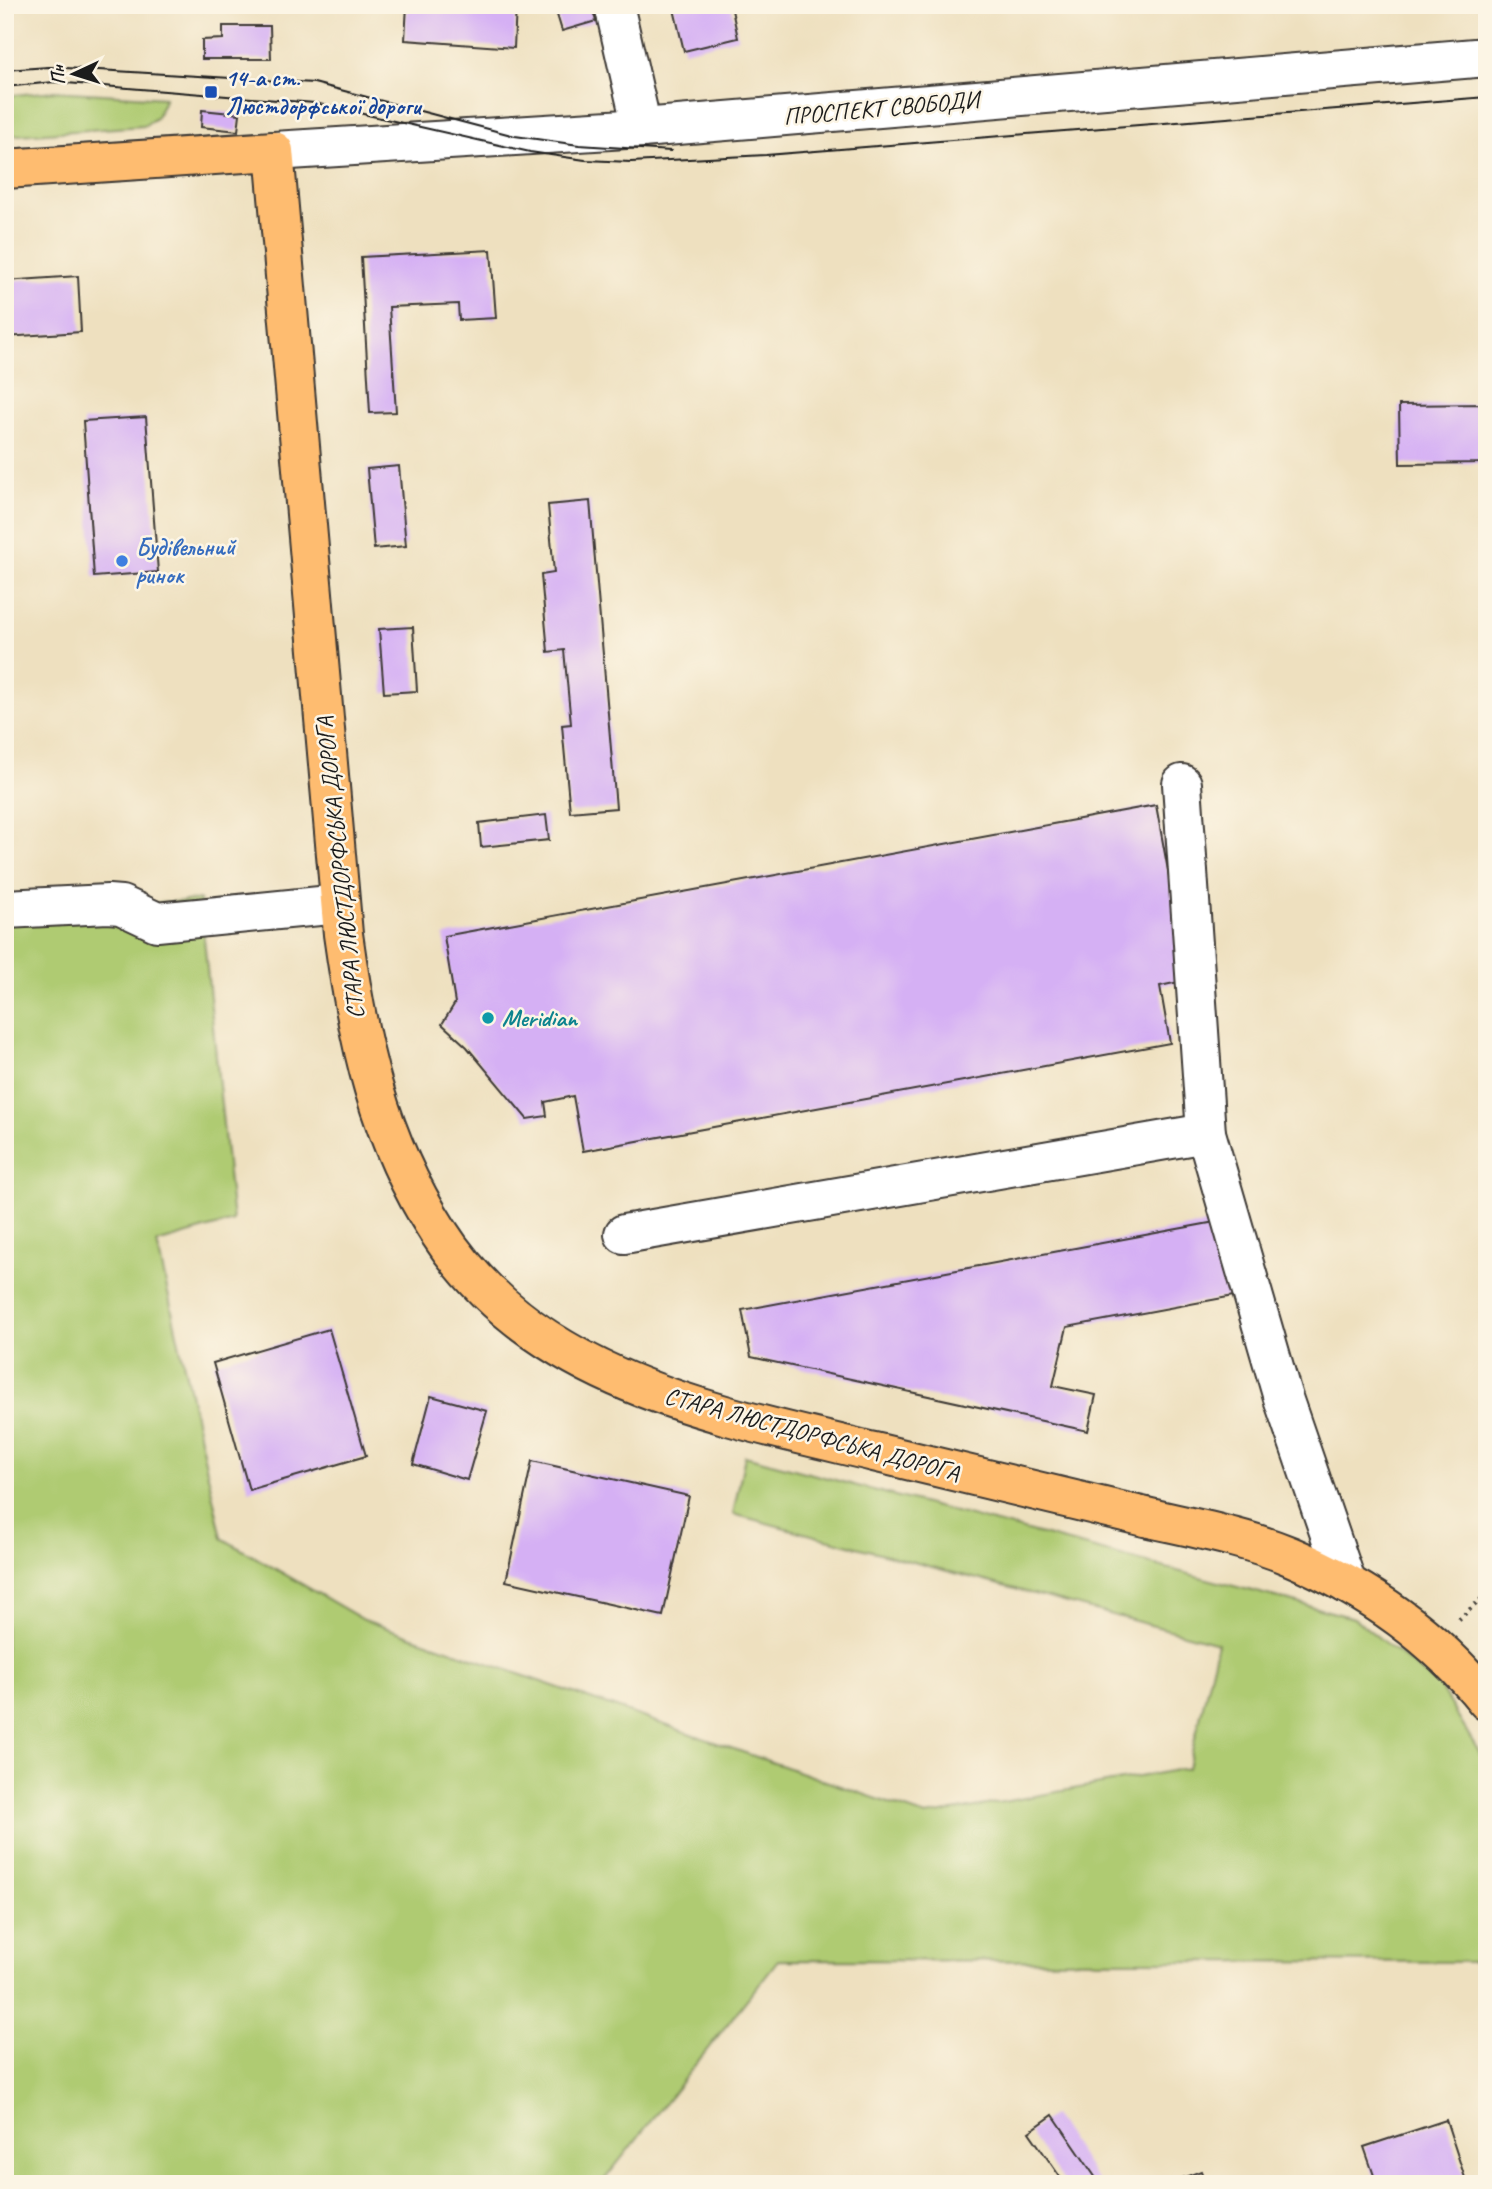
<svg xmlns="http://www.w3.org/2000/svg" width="1492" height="2189" font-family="Caveat,sans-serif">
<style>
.green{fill:#afcb72;stroke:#667447;stroke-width:2}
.building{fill:#d5b0f4}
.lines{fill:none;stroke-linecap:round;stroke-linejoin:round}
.minor-casing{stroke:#3c3934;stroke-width:42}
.major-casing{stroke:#3c3934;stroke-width:42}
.path{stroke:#3c3934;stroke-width:4.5;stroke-dasharray:2 5;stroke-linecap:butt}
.minor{stroke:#fff;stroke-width:38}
.major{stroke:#febc70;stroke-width:38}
.tram{stroke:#1c1c1c;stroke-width:2}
.transit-dot{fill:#1a4fb4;stroke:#fcf5e5;stroke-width:2.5}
.shop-dot{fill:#3f7fe0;stroke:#fcf5e5;stroke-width:2.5}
.culture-dot{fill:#0f9aa8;stroke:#fcf5e5;stroke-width:2.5}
.labels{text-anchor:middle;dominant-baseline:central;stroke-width:5;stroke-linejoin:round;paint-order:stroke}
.transit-label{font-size:24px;font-weight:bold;fill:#164399;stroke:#fcf5e5;text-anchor:start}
.street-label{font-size:24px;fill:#1c1c1c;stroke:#fcf5e5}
.shop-label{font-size:24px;font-weight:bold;fill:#366cbe;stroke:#fcf5e5;text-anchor:start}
.culture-label{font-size:24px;font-weight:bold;fill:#0d838f;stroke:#fcf5e5;text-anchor:start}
</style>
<rect width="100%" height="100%" fill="#fcf5e5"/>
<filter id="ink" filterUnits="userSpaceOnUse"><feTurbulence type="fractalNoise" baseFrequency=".0143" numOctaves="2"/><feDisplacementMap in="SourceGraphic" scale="14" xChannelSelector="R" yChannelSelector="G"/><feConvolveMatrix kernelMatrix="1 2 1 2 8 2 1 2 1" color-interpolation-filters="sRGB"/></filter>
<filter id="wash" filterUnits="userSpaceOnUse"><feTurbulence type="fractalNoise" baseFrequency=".00686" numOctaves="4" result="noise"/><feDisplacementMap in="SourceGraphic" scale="28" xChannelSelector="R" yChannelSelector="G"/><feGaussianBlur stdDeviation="1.57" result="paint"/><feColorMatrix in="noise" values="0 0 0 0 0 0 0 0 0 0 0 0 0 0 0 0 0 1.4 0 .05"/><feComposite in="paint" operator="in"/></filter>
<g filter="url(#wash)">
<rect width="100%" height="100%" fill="#eee0bf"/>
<!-- green -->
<g class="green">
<path d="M 54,91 L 165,98 L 157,117 L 144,126 L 5,136 L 5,96 Z"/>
<path d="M 200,900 L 233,1221 L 157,1243 L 222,1538 L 364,1620 L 926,1816 L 1188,1768 L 1218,1643 L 733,1514 L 745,1456 L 1354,1618 L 1439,1686 L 1487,1765 L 1487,1962 L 778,1960 L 601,2184 L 5,2184 L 5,913 Z"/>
</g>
<g id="blocks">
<!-- building -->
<g class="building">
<path d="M 407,5 L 516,5 L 514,48 L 405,40 Z"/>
<path d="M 554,5 L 591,5 L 596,21 L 562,31 Z"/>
<path d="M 673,5 L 731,5 L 738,38 L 684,51 Z"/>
<path d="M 223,26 L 270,26 L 271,59 L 202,59 L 202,40 L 223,39 Z"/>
<path d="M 202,110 L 240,114 L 238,131 L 201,127 Z"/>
<path d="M 491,250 L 496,318 L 459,320 L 458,304 L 389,307 L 396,412 L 370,413 L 361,257 Z"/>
<path d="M 78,276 L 81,332 L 5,337 L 5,281 Z"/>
<path d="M 1487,404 L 1487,463 L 1400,464 L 1399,405 Z"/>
<path d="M 146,417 L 158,572 L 94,577 L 83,421 Z"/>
<path d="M 399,466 L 406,546 L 374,549 L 367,469 Z"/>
<path d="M 590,501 L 616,808 L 570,812 L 562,725 L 571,724 L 564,650 L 548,652 L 541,575 L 554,573 L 548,505 Z"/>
<path d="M 413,627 L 417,691 L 384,693 L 379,629 Z"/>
<path d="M 1156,805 L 1188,980 L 1160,986 L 1170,1043 L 583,1151 L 573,1096 L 545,1102 L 547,1116 L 527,1119 L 467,1047 L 442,1024 L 455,1003 L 444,936 Z"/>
<path d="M 546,815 L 549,840 L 481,847 L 479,823 Z"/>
<path d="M 1226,1220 L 1239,1295 L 1067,1327 L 1053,1386 L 1096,1395 L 1088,1431 L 751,1357 L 742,1310 Z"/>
<path d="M 329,1329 L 366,1456 L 249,1490 L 213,1363 Z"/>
<path d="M 431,1396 L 487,1411 L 467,1480 L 413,1464 Z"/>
<path d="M 532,1461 L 689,1496 L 663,1616 L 506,1581 Z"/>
<path d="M 1053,2115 L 1100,2184 L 1065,2184 L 1029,2132 Z"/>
<path d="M 1446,2120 L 1467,2184 L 1377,2184 L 1364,2147 Z"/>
<path d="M 1201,2171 L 1206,2184 L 1169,2184 L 1169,2183 Z"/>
</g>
</g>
</g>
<g filter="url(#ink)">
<use href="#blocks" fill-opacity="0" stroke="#3c3934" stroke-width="2"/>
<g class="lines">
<!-- minor casing -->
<g class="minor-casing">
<g id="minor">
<path d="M 614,5 L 642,128"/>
<path d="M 274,151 L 642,128 L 1487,57"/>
<path d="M 1182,784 L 1206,1133 L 1283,1398 L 1347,1584"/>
<path d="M 5,909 L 108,904 L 121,905 L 157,922 L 340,904"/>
<path d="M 624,1234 L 1206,1133"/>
</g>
</g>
<!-- major casing -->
<g class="major-casing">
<path id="major" d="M 5,169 L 274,151 L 343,934 C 358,1041 378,1138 438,1231 C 534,1381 715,1414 874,1452 C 962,1473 1050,1494 1137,1515 C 1187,1527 1242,1536 1290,1556 C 1368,1589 1434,1635 1487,1701"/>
</g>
<!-- path -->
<path class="path" d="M 1459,1619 L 1487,1594"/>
<!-- minor -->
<use href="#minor" class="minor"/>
<!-- major -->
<use href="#major" class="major"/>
<!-- tram -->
<g class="tram">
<path d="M 5,70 L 49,67 L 314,83 L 515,136 L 579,145 L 671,151"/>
<path d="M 5,87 L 54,82 L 315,103 L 530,152 L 585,160 L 631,162 L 766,155 L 1487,97"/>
</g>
</g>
</g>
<!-- markers -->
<rect class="transit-dot" x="204" y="85" width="14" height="14" rx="3.5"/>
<circle class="shop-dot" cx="122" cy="561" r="7"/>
<circle class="culture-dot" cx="488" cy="1018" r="7"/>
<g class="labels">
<!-- transit labels -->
<g class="transit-label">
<text x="225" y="78">14-а ст.<tspan x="225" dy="28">Люстдорфської дороги</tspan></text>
</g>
<!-- street labels -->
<g class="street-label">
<text transform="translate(881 108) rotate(-5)">ПРОСПЕКТ СВОБОДИ</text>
<text transform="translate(340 868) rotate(-96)">СТАРА ЛЮСТДОРФСЬКА ДОРОГА</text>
<text transform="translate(812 1434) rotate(15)">СТАРА ЛЮСТДОРФСЬКА ДОРОГА</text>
</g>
<!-- shop labels -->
<g class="shop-label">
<text x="136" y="547">Будівельний<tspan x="136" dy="28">ринок</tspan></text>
</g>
<!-- culture labels -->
<g class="culture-label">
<text x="502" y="1018">Meridian</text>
</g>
</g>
<!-- margin -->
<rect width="1492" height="2189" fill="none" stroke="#fcf5e5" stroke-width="28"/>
<!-- north arrow -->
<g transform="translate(74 74) rotate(266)" stroke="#fcf5e5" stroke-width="5" paint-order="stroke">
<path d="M0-5L12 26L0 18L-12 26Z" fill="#1c1c1c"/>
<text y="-10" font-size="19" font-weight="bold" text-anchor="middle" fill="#1c1c1c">Пн</text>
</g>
</svg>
